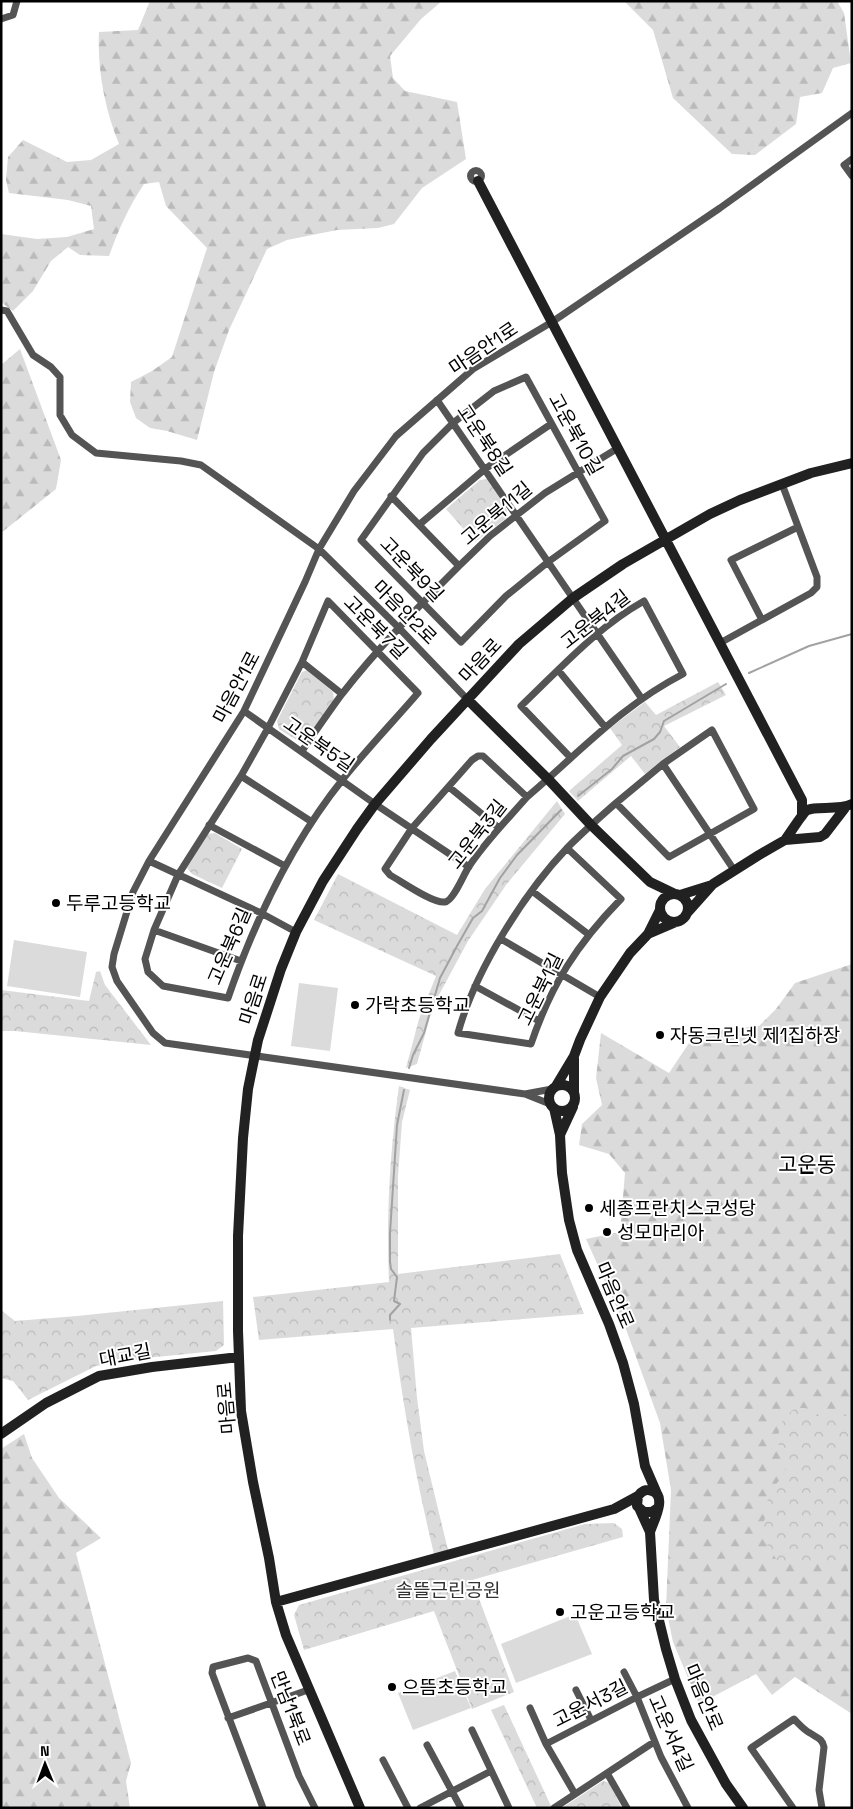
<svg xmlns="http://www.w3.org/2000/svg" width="853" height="1809" font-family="'Space Grotesk','Noto Sans KR',sans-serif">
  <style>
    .green { fill: #dbdbdb }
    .forest { fill: url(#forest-firs) }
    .park { fill: url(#park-crowns) }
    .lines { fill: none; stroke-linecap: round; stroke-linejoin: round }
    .stream { stroke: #a2a2a2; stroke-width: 2 }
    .street { stroke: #545454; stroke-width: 7 }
    .secondary { stroke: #212121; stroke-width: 10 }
    .poi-dot { fill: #000; stroke: #fff; stroke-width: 2 }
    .labels { text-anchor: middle; stroke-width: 4; stroke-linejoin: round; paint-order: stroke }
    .street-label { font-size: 19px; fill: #000; stroke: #fff }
    .poi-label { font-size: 19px; fill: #000; stroke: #fff; text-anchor: start }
    .park-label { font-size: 19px; fill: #323232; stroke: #fff }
    .quarter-label { font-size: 21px; fill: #000; stroke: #fff }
  </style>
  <defs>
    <pattern id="forest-firs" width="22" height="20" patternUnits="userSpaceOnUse" patternTransform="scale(1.25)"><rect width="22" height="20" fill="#dbdbdb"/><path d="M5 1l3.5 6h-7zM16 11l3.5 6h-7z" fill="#bababa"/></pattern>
    <pattern id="park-crowns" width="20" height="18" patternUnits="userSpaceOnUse" patternTransform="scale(1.25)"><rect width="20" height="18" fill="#dbdbdb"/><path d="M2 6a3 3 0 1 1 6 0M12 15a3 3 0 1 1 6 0" fill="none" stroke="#bababa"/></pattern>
  </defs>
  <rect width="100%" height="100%" fill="#fff"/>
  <path class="green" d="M14 940 87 952 80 997 7 986Z
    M299 983 338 988 330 1051 291 1046Z
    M575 1614 592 1654 516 1683 501 1644Z
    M455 1671 471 1708 413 1730 398 1693Z"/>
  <path class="forest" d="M150 1H442L421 19 390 56 393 78 405 91 457 102 466 159 422 188 394 224 378 228 337 230 287 240 267 249 229 330 214 372 197 440 167 431 150 428 136 418 130 402 131 382 152 371 172 357 207 248 166 206 159 182 144 184C129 206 118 231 109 256L80 255 68 247 51 261 33 291 13 311 1 302V234L37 239 67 237 94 229 91 206 68 200 9 193 6 180 8 157 23 140 67 162 91 160 119 144C105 110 97 69 99 32L138 30Z
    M624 1H837L844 13 851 63 833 68 822 93 800 97 796 124 755 155 732 154 673 98 653 30Z
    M20 349 61 460 56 489 1 533V365Z
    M852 964V1714L795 1677 772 1695 756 1674 699 1704 673 1642 666 1608 671 1490 660 1423 623 1321 586 1239 620 1232 625 1173 609 1154 579 1145 582 1124 602 1105 596 1078 601 1033 669 1073 697 1031 707 1032 759 1026 776 1009 795 983Z
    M24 1434 32 1458 59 1498 101 1538 76 1553 131 1763 126 1781 130 1808H1V1449Z"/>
  <path class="park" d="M488 479 506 508 508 517 475 542 446 509 480 480Z
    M307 670 333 692 334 700 307 738 298 741 279 729 277 721 302 672Z
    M718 682 726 695 664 726 680 747 645 774 631 756 578 801 569 791 622 745 610 728 645 702 656 715Z
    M557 801 565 814 506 885 468 941 433 1006 417 1064 406 1068 419 1019 436 976 314 920 338 874 457 935 485 889Z
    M215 833 242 849 222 888 192 874 187 868 208 834Z
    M100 971 105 985 151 1045 15 1031H1V990L89 1001 96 972Z
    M399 1086 410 1090 402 1122 398 1176V1274L560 1254 584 1314 411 1328 417 1398 424 1451 448 1550 434 1554C416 1480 403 1405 393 1329L259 1340 253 1297 389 1282C386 1216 390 1151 399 1086Z
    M223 1301 224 1345 216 1351 146 1358 96 1366 28 1400 13 1381 1 1378V1310L15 1321 77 1316Z
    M796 1408H806L811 1416H849V1448H852V1580L848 1579 847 1563 778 1562 757 1529 761 1527 768 1512 767 1502 771 1490 783 1476 786 1466C775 1445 774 1421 796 1408Z
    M614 1523 622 1529 623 1537 472 1580 514 1692 472 1709 434 1611 304 1650 294 1615 299 1605 585 1524Z
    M504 1705 551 1806 549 1808H537L491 1710Z
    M603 1781 609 1783 622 1808H562Z"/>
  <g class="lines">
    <path class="stream" d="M749 673 809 646 852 634
      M578 796 612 769 623 756 654 739 660 732 664 721 726 684
      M409 1068 413 1055 424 1033 440 978 457 946 473 918 482 911 500 878 517 855 561 810
      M390 1320V1315L400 1304 394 1301 397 1277 391 1269 390 1262V1233L397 1125 404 1090"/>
    <path class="street" d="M1 19 13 15 17 1
      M852 159 844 165 852 176
      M470.5 176a5.5 5.5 0 1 1 11 0a5.5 5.5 0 1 1-11 0Z
      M1 310 7 311 33 355 51 367 60 377V415L72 435 96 453 181 461 201 465 319 549 399 628 467 699
      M526 377 605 521 548 562 506 596 461 642 361 540 423 453 453 423 494 391Z
      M437 400 642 699
      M391 496 459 566 490 536 545 493 618 448
      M420 524 485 469 551 424
      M328 601 418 693C393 722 367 749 343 779 290 845 255 920 228 998L163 986 148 972 145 959 154 930 178 875 241 776 268 728 302 662Z
      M762 620 731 560 798 527
      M720 643 811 593 817 587V577L782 484
      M302 662 342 694
      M558 670 605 727
      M244 711 375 804 469 867
      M712 730 754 809 669 857 616 803 663 764Z
      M302 751C315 732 328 713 342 694 377 649 418 607 459 566
      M478 756H483L527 797C507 820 484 843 468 868 463 876 453 901 445 902 433 904 401 881 390 875L385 869 412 828 472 760Z
      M663 764 734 870
      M241 776 312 822
      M449 787 499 828
      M527 797C579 753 621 706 683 674L644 601C596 628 560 669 521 706L570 757
      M209 825 285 866
      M567 848 621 899C577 944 551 985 531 1044L458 1033C475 971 524 893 568 847 584 831 600 817 616 803
      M149 861 261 913 296 932
      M532 891 588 934
      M154 930 241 961
      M501 939 600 997
      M475 986 539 1021
      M525 1094 552 1089
      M550 1104 525 1094 165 1043 153 1033 117 981 112 967 114 954 133 892 149 861 244 711 305 582 319 549 354 491 396 436 473 369 552 322 720 208 852 113
      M624 1672 637 1697 661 1757 688 1808
      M576 1690 591 1720
      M530 1708 546 1744 575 1794
      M228 1718 308 1690
      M472 1730 509 1808
      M546 1744 637 1697 675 1679
      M427 1745 461 1808
      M383 1760 408 1808
      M607 1773 627 1808
      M263 1808 212 1673 213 1667 248 1658 256 1661 299 1776 315 1808
      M420 1808 491 1771
      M554 1808 654 1742
      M793 1808 751 1748 794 1719C799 1724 804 1730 810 1733 817 1738 822 1738 824 1747L819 1790 822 1808"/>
    <path class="secondary" d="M478 181 802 800V816
      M467 699 548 779 591 825 650 882 675 894
      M785 840C789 835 802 814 806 811 813 805 838 811 852 804
      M660 908a14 14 0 1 1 28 0a14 14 0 1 1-28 0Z
      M680 895 712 885
      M688 912 713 884 759 855 785 840 820 837 825 834 845 808
      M648 934 676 922
      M549 1098a13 13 0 1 1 26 0a13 13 0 1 1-26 0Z
      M556 1086 574 1056 580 1040 600 997 630 953 648 934 660 910
      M574 1092V1058
      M554 1108 560 1135 562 1173 569 1220 577 1250 609 1324 623 1363 634 1404 645 1466 658 1496
      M560 1135 573 1107
      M1 1434 46 1403 99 1376 152 1367 239 1357
      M640 1510 650 1532 654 1600 666 1649 675 1679 691 1720 726 1784 743 1808
      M650 1532C653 1522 668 1496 652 1491 646 1488 641 1492 638 1496L637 1506 644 1512H652L658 1508
      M276 1602 614 1509 638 1496
      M360 1808 286 1635 276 1602 269 1558 253 1482 241 1411 238 1331V1236L243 1138 248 1089 258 1040 281 969 296 932 323 881 357 829 375 804 431 739 519 644 573 598 623 564 710 514 740 500 811 473 852 463"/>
  </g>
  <g class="poi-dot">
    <circle cx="56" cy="903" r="5"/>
    <circle cx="355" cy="1005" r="5"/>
    <circle cx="660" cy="1035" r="5"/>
    <circle cx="589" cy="1208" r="5"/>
    <circle cx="607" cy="1232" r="5"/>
    <circle cx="560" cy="1612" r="5"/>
    <circle cx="392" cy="1687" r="5"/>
  </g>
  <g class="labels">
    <g class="street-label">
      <text transform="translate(483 348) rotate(-34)" y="7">마음안1로</text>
      <text transform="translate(576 434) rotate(61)" y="7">고운북10길</text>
      <text transform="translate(485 440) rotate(56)" y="7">고운북8길</text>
      <text transform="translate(496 513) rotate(-40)" y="7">고운북11길</text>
      <text transform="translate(412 569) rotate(46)" y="7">고운북9길</text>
      <text transform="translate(405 612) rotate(45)" y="7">마음안2로</text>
      <text transform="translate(595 619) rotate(-38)" y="7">고운북4길</text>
      <text transform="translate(376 627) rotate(45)" y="7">고운북7길</text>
      <text transform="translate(480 660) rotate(-47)" y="7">마음로</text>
      <text transform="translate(236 687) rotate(-62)" y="7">마음안1로</text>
      <text transform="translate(319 744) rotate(35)" y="7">고운북5길</text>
      <text transform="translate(477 834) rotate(-52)" y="7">고운북3길</text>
      <text transform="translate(229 946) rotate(-67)" y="7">고운북6길</text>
      <text transform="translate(540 989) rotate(-64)" y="7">고운북1길</text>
      <text transform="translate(253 999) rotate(-72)" y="7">마음로</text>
      <text transform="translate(615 1295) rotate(67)" y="7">마음안로</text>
      <text transform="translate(125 1355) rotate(-11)" y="7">대교길</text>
      <text transform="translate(226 1408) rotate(-95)" y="7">마음로</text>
      <text transform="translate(704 1697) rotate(67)" y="7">마음안로</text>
      <text transform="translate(590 1703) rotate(-27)" y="7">고운서3길</text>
      <text transform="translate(291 1708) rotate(69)" y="7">만남1북로</text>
      <text transform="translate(671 1733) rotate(66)" y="7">고운서4길</text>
    </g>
    <g class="poi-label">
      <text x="66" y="910">두루고등학교</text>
      <text x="365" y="1012">가락초등학교</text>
      <text x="670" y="1042">자동크린넷 제1집하장</text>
      <text x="599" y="1215">세종프란치스코성당</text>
      <text x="617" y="1239">성모마리아</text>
      <text x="570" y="1619">고운고등학교</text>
      <text x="402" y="1694">으뜸초등학교</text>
    </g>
    <g class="park-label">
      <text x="448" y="1597">솔뜰근린공원</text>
    </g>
    <g class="quarter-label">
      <text x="807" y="1172">고운동</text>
    </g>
  </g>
  <rect width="853" height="1809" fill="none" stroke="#000000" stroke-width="5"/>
  <g transform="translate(45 1764) rotate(359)" stroke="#ffffff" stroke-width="4" paint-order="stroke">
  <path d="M0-4L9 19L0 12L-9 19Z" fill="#000000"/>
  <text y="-8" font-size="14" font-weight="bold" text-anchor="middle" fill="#000000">N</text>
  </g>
</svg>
